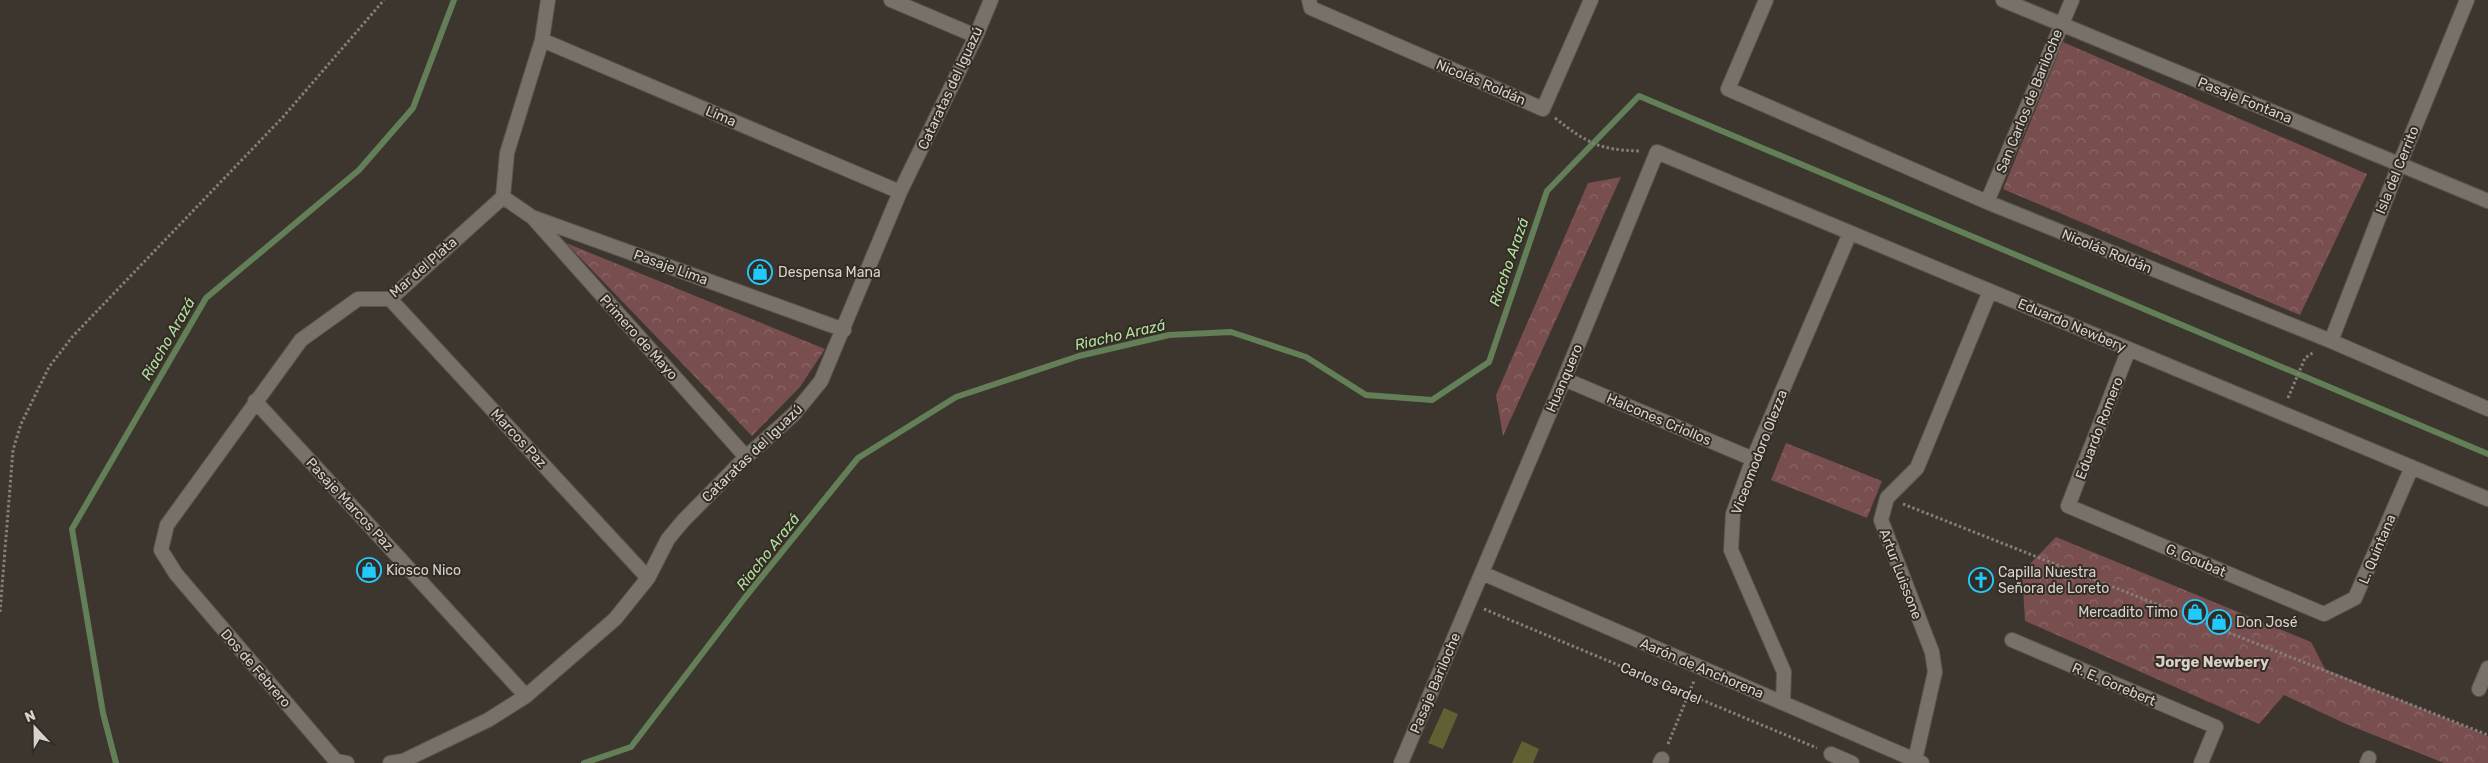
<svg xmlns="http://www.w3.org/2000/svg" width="2488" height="763" font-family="Rubik,sans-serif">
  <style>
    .park { fill: url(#park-crowns) }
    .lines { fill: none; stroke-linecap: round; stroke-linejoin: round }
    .stream { stroke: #637f58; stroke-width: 6 }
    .building { fill: #616032 }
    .minor-casing { stroke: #59544d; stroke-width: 16 }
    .path { stroke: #847f78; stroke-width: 3; stroke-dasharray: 2.5 2.5; stroke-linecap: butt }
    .minor { stroke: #787168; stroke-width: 14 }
    .labels { text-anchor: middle; stroke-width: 4; stroke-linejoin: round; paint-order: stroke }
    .street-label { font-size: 14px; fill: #d6d3cd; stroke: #322c24 }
    .poi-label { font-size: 14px; fill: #d6d3cd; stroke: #322c24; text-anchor: start }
    .water-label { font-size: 15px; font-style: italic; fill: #b2dea0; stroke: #322c24 }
    .neighbourhood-label { font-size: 15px; font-weight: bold; fill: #d8d0c5; stroke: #322c24 }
  </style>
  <defs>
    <pattern id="park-crowns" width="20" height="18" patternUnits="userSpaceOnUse" patternTransform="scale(1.25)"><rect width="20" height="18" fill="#794e4f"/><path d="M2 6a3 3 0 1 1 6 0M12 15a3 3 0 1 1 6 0" fill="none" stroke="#8b6767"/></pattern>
  </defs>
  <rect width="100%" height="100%" fill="#3c362e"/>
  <path class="park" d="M2063 42 2367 174 2300 315 2003 189Z
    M1621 177 1503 436 1496 395 1588 183Z
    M566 243 825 349 800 387 752 436Z
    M1786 443 1882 481 1867 518 1771 480Z
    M2056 537 2311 642 2325 669 2488 736V763H2444L2346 724 2284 695 2259 724 2025 621 2022 572Z"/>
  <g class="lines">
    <path class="stream" d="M116 763 103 713 72 529 206 298 359 170 413 108 454 0
      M584 763 631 747 747 595 858 458 956 397 1079 356 1169 335 1231 332 1306 357 1366 395 1432 400 1489 362 1547 191 1639 96 2488 454"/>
  </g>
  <path class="building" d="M1444 708 1458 714 1443 749 1428 743Z
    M1522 741 1539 749 1533 763H1512Z"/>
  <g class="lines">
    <defs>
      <path id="minor" d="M891 0 976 36
        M1309 0 1311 8 1543 109 1591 0
        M1766 0 1728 89 1987 202 2331 341 2488 409
        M2003 0 2488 201
        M542 40 900 192
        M503 197 532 217 844 330
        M1987 202 2072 0
        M534 219 746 457
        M390 299 648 578
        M2331 341 2400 163 2467 0
        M2129 349 2068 506 2324 614 2355 598 2412 467
        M1564 379 1753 459
        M255 401 526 696
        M1482 573 1922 763
        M2012 640 2216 727 2201 763
        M2479 689 2488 668
        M1783 702 1784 672 1731 550 1733 514 1753 459 1850 233
        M1831 754 1852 763
        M1915 760 1935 672 1932 652 1881 520 1887 498 1917 468 1990 291
        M347 763 336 761 176 574 161 550 167 525 301 340 358 299H390L503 197 507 153 542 40 548 0
        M390 763 403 761 488 720 526 696 615 619 648 578 668 539 683 521 746 457 794 414 821 381 900 192 976 36 991 0
        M1401 763 1564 379 1657 152 2488 499
        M1660 763 1662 759
        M2367 763 2369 758"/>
    </defs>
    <use href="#minor" class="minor-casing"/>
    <path class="path" d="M1555 118C1587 143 1599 150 1640 151
      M2288 398 2305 358 2314 352
      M1903 504 2488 735
      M1484 609 1817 748
      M0 612 13 450 21 424 49 367 73 336 283 117 384 0
      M1668 744 1694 681"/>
    <use href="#minor" class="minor"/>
  </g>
  <defs>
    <symbol id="shop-ring" viewBox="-11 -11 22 22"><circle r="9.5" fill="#322c24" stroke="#21c9fd" stroke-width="1.5"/><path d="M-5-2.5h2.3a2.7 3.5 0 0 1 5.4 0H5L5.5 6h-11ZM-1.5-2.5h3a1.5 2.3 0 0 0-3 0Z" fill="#21c9fd"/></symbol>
    <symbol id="church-ring" viewBox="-11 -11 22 22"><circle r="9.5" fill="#322c24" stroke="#21c9fd" stroke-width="1.5"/><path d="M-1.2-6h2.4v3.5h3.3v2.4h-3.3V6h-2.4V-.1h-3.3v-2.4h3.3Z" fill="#21c9fd"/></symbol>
  </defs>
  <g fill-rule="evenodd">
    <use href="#shop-ring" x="746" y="258" width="28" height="28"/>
    <use href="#shop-ring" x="355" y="556" width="28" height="28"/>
    <use href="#church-ring" x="1967" y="566" width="28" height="28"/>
    <use href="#shop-ring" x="2181" y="598" width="28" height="28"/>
    <use href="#shop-ring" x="2205" y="608" width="28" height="28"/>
  </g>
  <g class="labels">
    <g class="street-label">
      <text transform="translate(1481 82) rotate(23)" y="5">Nicolás Roldán</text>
      <text transform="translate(950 88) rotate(-65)" y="5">Cataratas del Iguazú</text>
      <text transform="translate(2245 100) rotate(22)" y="5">Pasaje Fontana</text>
      <text transform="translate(2029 101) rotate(-68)" y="5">San Carlos de Bariloche</text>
      <text transform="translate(721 116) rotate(23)" y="5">Lima</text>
      <text transform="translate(2397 170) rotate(-68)" y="5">Isla del Cerrito</text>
      <text transform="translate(2107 251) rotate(22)" y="5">Nicolás Roldán</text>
      <text transform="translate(423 267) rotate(-41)" y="5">Mar del Plata</text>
      <text transform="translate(671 267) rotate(20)" y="5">Pasaje Lima</text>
      <text transform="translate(2072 325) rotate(23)" y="5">Eduardo Newbery</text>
      <text transform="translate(639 337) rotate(48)" y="5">Primero de Mayo</text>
      <text transform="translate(1564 378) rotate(-67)" y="5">Huanquero</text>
      <text transform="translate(1659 419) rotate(23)" y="5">Halcones Criollos</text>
      <text transform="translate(2099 428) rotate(-69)" y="5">Eduardo Romero</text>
      <text transform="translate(519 438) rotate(47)" y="5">Marcos Paz</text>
      <text transform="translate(1759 452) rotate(-69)" y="5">Viceomodoro Olezza</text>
      <text transform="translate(752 453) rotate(-44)" y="5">Cataratas del Iguazú</text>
      <text transform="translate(350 504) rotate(47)" y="5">Pasaje Marcos Paz</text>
      <text transform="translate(2377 549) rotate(-67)" y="5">L. Quintana</text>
      <text transform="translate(2196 560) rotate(23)" y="5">G. Goubat</text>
      <text transform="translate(1901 574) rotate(69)" y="5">Artur Luissone</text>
      <text transform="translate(256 668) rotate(49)" y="5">Dos de Febrero</text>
      <text transform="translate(1702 668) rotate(23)" y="5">Aarón de Anchorena</text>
      <text transform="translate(1435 683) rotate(-67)" y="5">Pasaje Bariloche</text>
      <text transform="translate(1661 683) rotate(23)" y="5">Carlos Gardel</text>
      <text transform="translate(2114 684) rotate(23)" y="5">R. E. Gorebert</text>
    </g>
    <g class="poi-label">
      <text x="778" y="277">Despensa Mana</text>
      <text x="386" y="575">Kiosco Nico</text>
      <text x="1998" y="577">Capilla Nuestra<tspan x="1998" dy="16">Señora de Loreto</tspan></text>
      <text x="2178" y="617" text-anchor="end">Mercadito Timo</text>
      <text x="2236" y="627">Don José</text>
    </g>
    <g class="water-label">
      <text transform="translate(1509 262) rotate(-71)" y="5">Riacho Arazá</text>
      <text transform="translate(1120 335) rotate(-13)" y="5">Riacho Arazá</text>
      <text transform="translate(168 339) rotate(-60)" y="5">Riacho Arazá</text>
      <text transform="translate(768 552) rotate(-52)" y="5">Riacho Arazá</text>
    </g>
    <g class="neighbourhood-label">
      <text x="2212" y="667">Jorge Newbery</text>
    </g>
  </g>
  <g transform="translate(35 728) rotate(338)" stroke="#322c24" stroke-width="4" paint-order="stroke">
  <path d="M0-4L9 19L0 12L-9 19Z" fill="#d6d3cd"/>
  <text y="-8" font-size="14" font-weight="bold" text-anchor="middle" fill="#d6d3cd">N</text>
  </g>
</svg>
